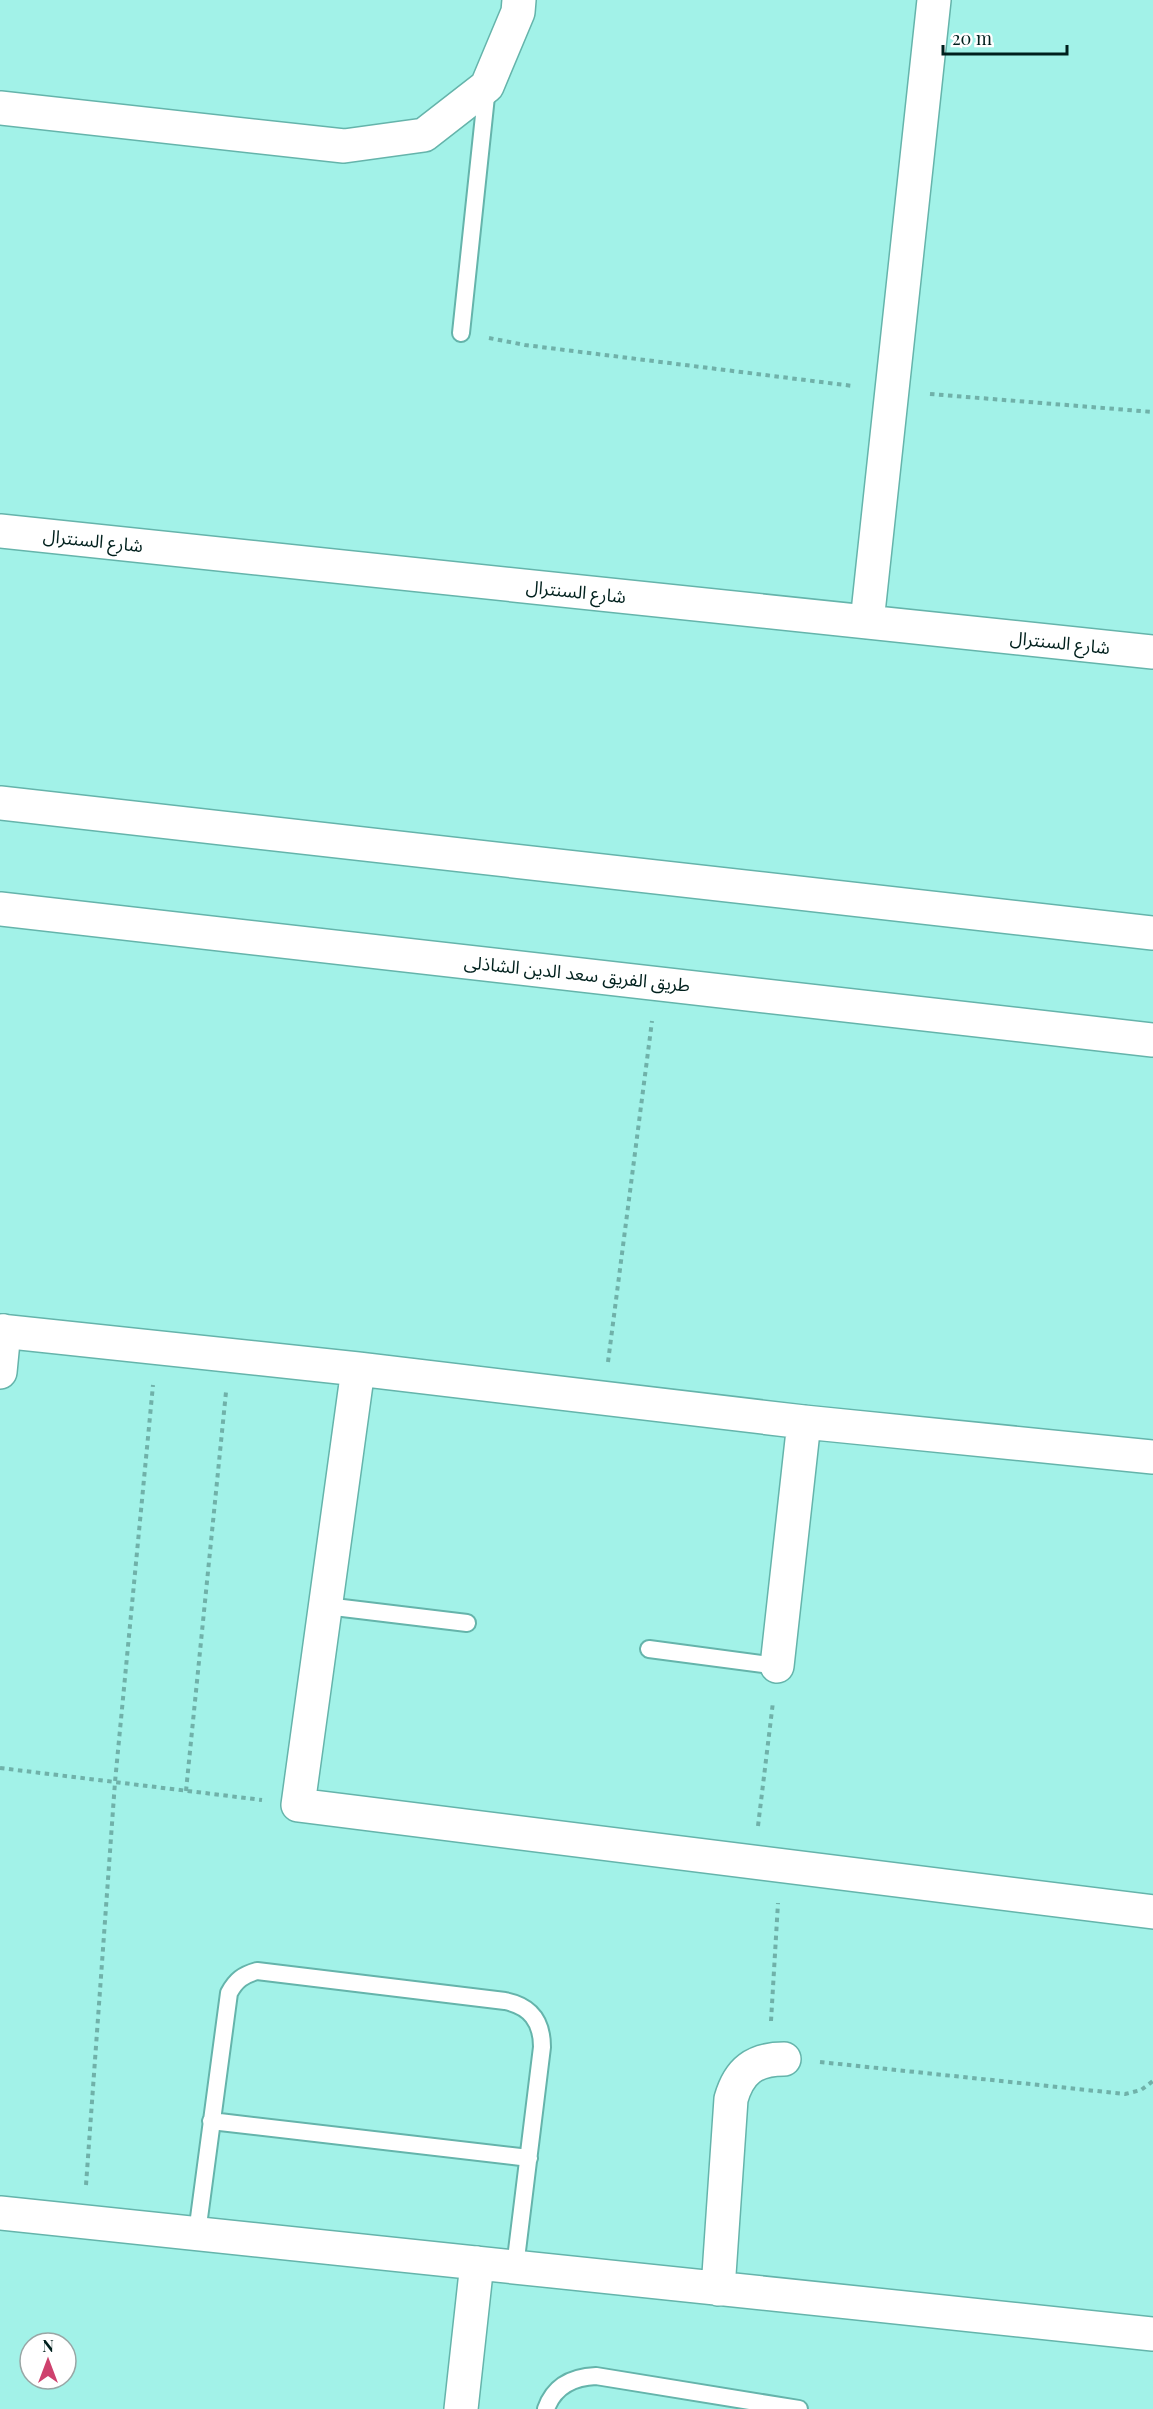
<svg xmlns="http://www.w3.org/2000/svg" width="1153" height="2409" font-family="'Playfair Display','Noto Sans Arabic',serif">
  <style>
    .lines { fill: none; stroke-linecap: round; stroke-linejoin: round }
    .lane-casing { stroke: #65b4ab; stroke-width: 20 }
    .street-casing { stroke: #65b4ab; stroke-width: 36 }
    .secondary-casing { stroke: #65b4ab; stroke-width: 36 }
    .path { stroke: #70b1a9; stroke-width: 4; stroke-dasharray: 4.5 4.5; stroke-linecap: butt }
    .lane { stroke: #fff; stroke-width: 16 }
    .street { stroke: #fff; stroke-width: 33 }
    .secondary { stroke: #fff; stroke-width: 33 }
    .labels { text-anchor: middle; stroke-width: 4.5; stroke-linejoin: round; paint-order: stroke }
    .street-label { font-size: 18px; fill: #00201d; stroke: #fff }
  </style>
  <rect width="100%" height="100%" fill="#a2f2e8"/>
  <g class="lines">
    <defs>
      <path id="lane" d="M461 333 487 87
        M326 1606 467 1623
        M649 1649 777 1666
        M211 2121 529 2158
        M197 2233 229 1993C236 1980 243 1975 257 1971L505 2001C530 2006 542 2021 542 2047L515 2267
        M546 2409C554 2386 573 2377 596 2376L799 2409"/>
      <path id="street" d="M0 108 344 146 424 135 487 86 518 12 519 0
        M0 531 1153 652
        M867 622 934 0
        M0 1331 358 1369 804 1422 1153 1457
        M358 1369 298 1805 1153 1912
        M0 1372 4 1331
        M777 1666 804 1422
        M0 2213 1153 2334
        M718 2289 731 2099C739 2071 754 2059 784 2059
        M461 2409 477 2263"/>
      <path id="secondary" d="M0 803 1153 933
        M0 909 1153 1040"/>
    </defs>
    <use href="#lane" class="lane-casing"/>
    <use href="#street" class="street-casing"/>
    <use href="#secondary" class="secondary-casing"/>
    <path class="path" d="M489 338 525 345 853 386
      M930 394 1153 412
      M608 1362 652 1021
      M0 1768 262 1800
      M186 1791 226 1392
      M758 1826 773 1702
      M771 2021 778 1903
      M820 2062 1125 2094 1141 2090 1153 2081
      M86 2185 115 1782 153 1385"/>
    <use href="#lane" class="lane"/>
    <use href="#street" class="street"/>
    <use href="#secondary" class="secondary"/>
  </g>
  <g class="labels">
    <g class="street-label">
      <text transform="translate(93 541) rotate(6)" y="6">شارع السنترال</text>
      <text transform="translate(576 592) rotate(6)" y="6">شارع السنترال</text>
      <text transform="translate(1060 643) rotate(6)" y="6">شارع السنترال</text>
      <text transform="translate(577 974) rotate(6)" y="6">طريق الفريق سعد الدين الشاذلى</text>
    </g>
  </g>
  <g transform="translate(48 2361)"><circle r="28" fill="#ffffff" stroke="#99a6a5" stroke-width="1.5"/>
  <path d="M0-4.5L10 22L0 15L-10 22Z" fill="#ce416d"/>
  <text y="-9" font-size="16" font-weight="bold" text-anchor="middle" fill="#00201d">N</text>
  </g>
  <path d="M943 45v9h124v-9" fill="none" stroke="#00201d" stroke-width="3"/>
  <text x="952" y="45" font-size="18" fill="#00201d" stroke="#ffffff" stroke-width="4.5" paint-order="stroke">20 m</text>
</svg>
